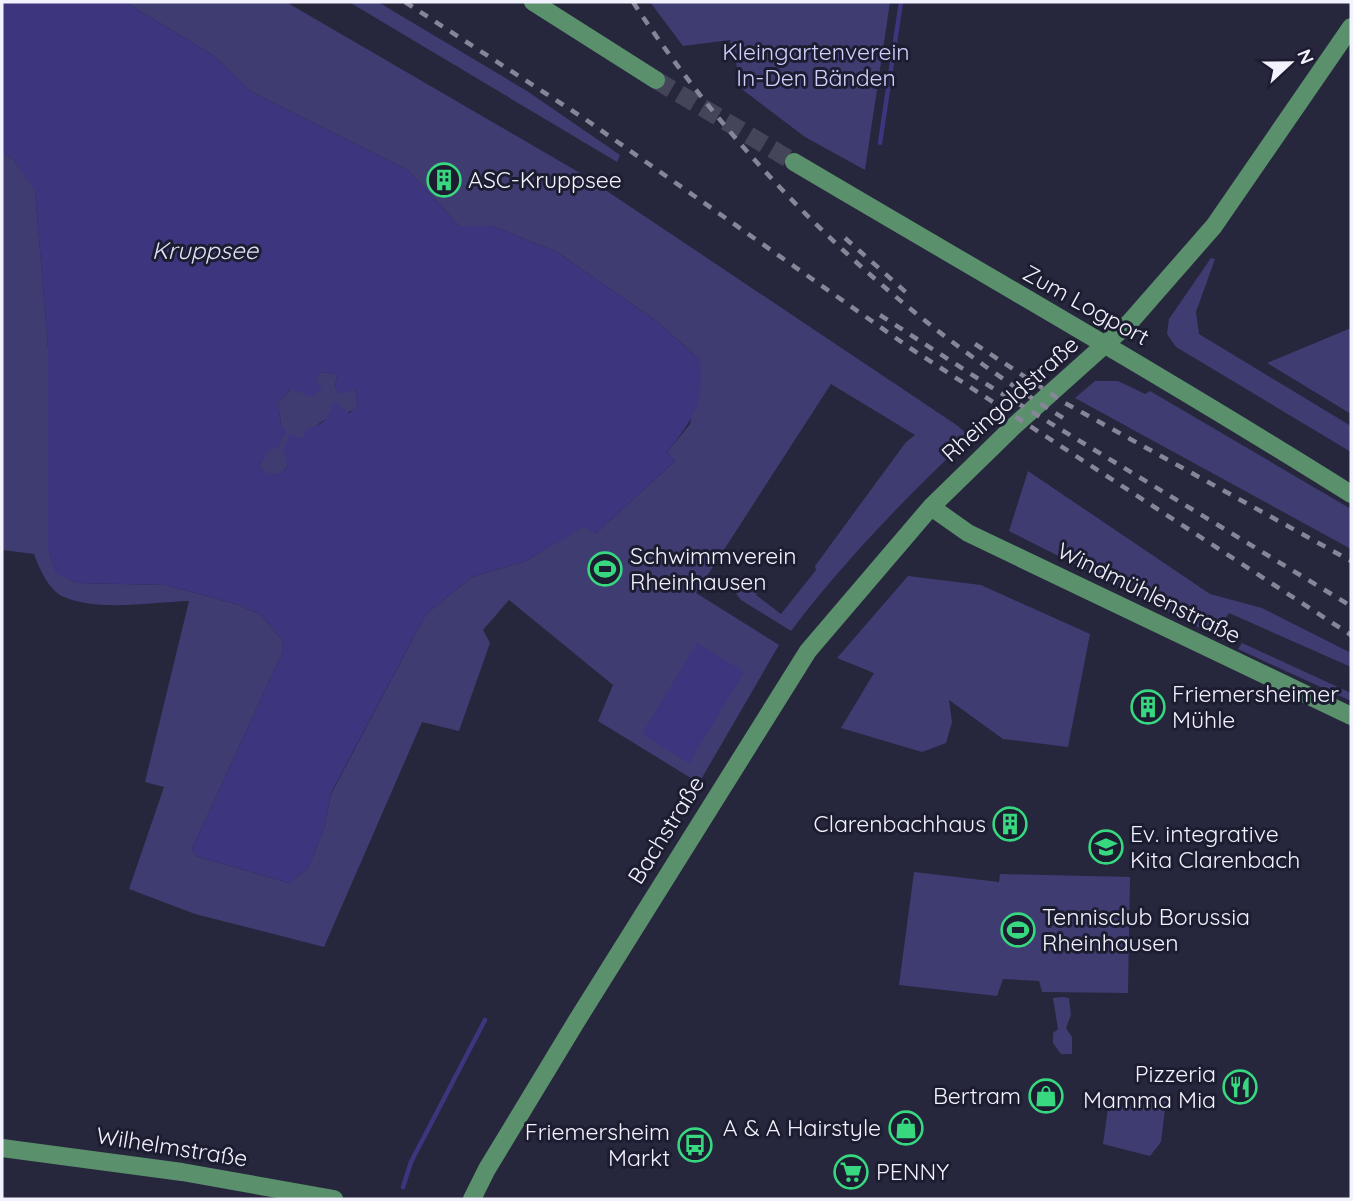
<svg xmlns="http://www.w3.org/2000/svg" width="1353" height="1201" font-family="Quicksand,sans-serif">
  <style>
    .green { fill: #3f3c72 }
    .water { fill: #3d357e; fill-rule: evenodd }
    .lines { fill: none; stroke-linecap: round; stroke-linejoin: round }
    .stream { stroke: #3d357e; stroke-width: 4.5 }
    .secondary-tunnel { stroke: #454559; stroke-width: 18; stroke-dasharray: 18 9; stroke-linecap: butt }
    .secondary { stroke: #5a906c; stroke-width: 18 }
    .rail { stroke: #868698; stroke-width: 4.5; stroke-dasharray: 9 9; stroke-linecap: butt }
    .labels { text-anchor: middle; stroke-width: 6; stroke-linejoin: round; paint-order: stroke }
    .park-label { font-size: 23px; fill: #cfd0fc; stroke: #1d1d31 }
    .poi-label { font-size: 23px; fill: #f2f2fe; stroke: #1d1d31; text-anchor: start }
    .street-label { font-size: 23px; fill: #f2f2fe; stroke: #1d1d31 }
    .water-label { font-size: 24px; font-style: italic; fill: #e0e1f7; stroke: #1d1d31 }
  </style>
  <rect width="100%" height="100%" fill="#26263c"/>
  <path class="green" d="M125 2H286L580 173 958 426 970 437C905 498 845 560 791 631L741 600 735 592 740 576 758 591 756 595 781 614 816 570 815 566 906 442 915 435 831 384 696 593 779 645 699 783 598 721 613 685 509 600 483 630 490 643 459 731 422 722 324 947 195 914 129 889 164 787 145 782 189 601C151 602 100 612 64 597 49 591 39 568 34 554L2 550V153L14 160 35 190 48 348V549L56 572 77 583 166 585 239 605 261 615 282 640 283 651 192 849 196 856 289 883 308 868 324 828 331 794 426 614 472 577 526 561 585 525 595 534 675 461 667 452 690 424 700 360 659 323 557 252 492 226H459L408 170 250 91 213 55Z
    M349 2H378L527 91 620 155 617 162Z
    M650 2H890L865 170 805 137 743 90 730 40 683 46Z
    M1211 258 1215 259 1196 312 1199 334 1351 426V452L1176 347 1167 334 1169 319Z
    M1351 328V414L1267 363Z
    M320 372 337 374 335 388 355 389 358 406C348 415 338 413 328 418 306 429 295 454 283 473L269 475 259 467 281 424 278 403 291 389 316 381Z
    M1095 381H1118L1145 394 1150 391 1351 509V549L1075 398Z
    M1028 471 1210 594 1262 608 1351 653V667L1229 613 1218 629 1225 641 1009 531Z
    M908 576 981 585 1090 634 1068 747 1003 739 949 700 952 722 946 743 922 752 841 728 874 673 837 658Z
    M1242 643 1351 693V701L1238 649Z
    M914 872 999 882 1000 874 1130 877 1128 993 1042 992 1039 981 1003 979 997 996 899 985Z
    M1062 997 1069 998 1071 1015 1066 1028 1072 1037V1054H1061L1053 1043V1033L1058 1029 1053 998Z
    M1166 1101 1161 1142 1150 1156 1103 1144 1108 1108Z"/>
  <path class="water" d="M2 2H125L213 55 250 91 408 170 459 226H492L557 252 659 323 700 360C704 404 694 418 667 452L675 461 595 534 585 526 526 561 472 577 426 614 331 793 324 828 308 868 289 883 196 856 192 849 283 651 282 640 261 615 239 605 166 585 77 583 56 573 48 549V348L35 191 14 160 2 153ZM320 372 337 374 335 388 339 394 355 389 358 406 349 413 334 401C329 416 325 426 307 428L303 439 290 434 283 451 288 465 283 473 269 474 259 467 269 449H277L286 432 281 424 278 403 291 389 312 397 322 389 316 381Z
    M697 643 744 672 689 763 642 734Z"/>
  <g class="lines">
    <path class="stream" d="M880 143 901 2
      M403 1187 411 1162 485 1020"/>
    <path class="secondary-tunnel" d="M656 80 794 162"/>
    <path class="secondary" d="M533 2 656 80
      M794 162C980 272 1168 379 1351 494
      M931 507 968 533 1351 716
      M2 1148 182 1172 334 1199
      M472 1199 487 1169 576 1022 808 651 931 507 1014 426 1130 322 1214 226 1351 27"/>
    <path class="rail" d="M405 2 585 119 910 348 1351 635
      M633 2C744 171 895 315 1068 421
      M845 238 908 294
      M880 315 991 387 1351 606
      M975 344 1065 403 1351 561"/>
  </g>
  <defs>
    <symbol id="building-ring" viewBox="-11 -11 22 22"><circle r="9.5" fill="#1d1d31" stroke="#37d880" stroke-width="1.5"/><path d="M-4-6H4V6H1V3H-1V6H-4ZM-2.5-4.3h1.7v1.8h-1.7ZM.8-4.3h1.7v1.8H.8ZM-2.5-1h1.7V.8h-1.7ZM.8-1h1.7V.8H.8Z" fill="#37d880"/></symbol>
    <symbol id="stadium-ring" viewBox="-11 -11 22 22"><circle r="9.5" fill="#1d1d31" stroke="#37d880" stroke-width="1.5"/><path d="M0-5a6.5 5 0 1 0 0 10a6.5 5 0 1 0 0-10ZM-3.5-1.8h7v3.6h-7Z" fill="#37d880"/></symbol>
    <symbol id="school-ring" viewBox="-11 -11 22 22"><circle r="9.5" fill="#1d1d31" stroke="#37d880" stroke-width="1.5"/><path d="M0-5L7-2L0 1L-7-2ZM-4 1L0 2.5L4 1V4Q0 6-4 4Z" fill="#37d880"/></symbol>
    <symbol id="restaurant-ring" viewBox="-11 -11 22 22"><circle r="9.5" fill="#1d1d31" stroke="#37d880" stroke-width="1.5"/><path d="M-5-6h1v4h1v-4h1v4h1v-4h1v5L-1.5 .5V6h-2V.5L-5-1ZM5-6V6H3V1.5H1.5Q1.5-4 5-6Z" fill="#37d880"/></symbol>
    <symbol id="shop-ring" viewBox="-11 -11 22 22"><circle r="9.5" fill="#1d1d31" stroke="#37d880" stroke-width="1.5"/><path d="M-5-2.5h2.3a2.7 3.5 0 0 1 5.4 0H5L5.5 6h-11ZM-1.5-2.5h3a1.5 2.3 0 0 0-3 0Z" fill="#37d880"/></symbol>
    <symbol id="bus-ring" viewBox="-11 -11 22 22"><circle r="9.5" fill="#1d1d31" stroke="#37d880" stroke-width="1.5"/><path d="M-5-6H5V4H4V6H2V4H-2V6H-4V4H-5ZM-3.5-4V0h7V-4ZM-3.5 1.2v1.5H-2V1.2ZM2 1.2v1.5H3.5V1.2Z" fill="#37d880"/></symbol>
    <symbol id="supermarket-ring" viewBox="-11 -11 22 22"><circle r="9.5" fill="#1d1d31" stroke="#37d880" stroke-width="1.5"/><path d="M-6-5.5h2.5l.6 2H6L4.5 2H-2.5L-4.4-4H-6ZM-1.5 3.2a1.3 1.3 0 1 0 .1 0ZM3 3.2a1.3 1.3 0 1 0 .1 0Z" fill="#37d880"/></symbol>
  </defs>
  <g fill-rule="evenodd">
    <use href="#building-ring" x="425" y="161" width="38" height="38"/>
    <use href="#stadium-ring" x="586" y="550" width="38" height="38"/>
    <use href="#building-ring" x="1129" y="688" width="38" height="38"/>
    <use href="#building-ring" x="991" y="805" width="38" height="38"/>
    <use href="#school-ring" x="1087" y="828" width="38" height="38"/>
    <use href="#stadium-ring" x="999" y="911" width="38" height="38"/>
    <use href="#restaurant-ring" x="1221" y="1068" width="38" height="38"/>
    <use href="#shop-ring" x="1027" y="1077" width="38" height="38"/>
    <use href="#shop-ring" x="887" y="1109" width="38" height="38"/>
    <use href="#bus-ring" x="676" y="1126" width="38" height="38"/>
    <use href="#supermarket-ring" x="832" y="1153" width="38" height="38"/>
  </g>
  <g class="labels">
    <g class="park-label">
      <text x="816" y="60">Kleingartenverein<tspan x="816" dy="26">In-Den Bänden</tspan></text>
    </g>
    <g class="poi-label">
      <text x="468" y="188">ASC-Kruppsee</text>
      <text x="630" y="564">Schwimmverein<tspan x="630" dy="26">Rheinhausen</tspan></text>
      <text x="1172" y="702">Friemersheimer<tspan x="1172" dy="26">Mühle</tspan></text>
      <text x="986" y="832" text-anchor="end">Clarenbachhaus</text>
      <text x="1130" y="842">Ev. integrative<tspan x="1130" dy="26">Kita Clarenbach</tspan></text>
      <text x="1042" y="925">Tennisclub Borussia<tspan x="1042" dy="26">Rheinhausen</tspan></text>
      <text x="1216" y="1082" text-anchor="end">Pizzeria<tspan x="1216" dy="26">Mamma Mia</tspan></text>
      <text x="1021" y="1104" text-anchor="end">Bertram</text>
      <text x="881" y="1136" text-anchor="end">A &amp; A Hairstyle</text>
      <text x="670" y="1140" text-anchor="end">Friemersheim<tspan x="670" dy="26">Markt</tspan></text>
      <text x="876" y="1180">PENNY</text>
    </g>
    <g class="street-label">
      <text transform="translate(1086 305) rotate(29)" y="8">Zum Logport</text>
      <text transform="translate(1010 399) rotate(-42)" y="8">Rheingoldstraße</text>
      <text transform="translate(1149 593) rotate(26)" y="8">Windmühlenstraße</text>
      <text transform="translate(666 830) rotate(-58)" y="8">Bachstraße</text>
      <text transform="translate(172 1147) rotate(9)" y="8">Wilhelmstraße</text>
    </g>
    <g class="water-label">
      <text x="205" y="259">Kruppsee</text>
    </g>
  </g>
  <rect width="1353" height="1201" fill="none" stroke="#f2f2fe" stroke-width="7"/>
  <g transform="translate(1290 63) rotate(68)" stroke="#1d1d31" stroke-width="5" paint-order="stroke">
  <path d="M0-5L12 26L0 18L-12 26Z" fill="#f2f2fe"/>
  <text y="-10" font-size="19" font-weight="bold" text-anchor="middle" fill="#f2f2fe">N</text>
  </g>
</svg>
